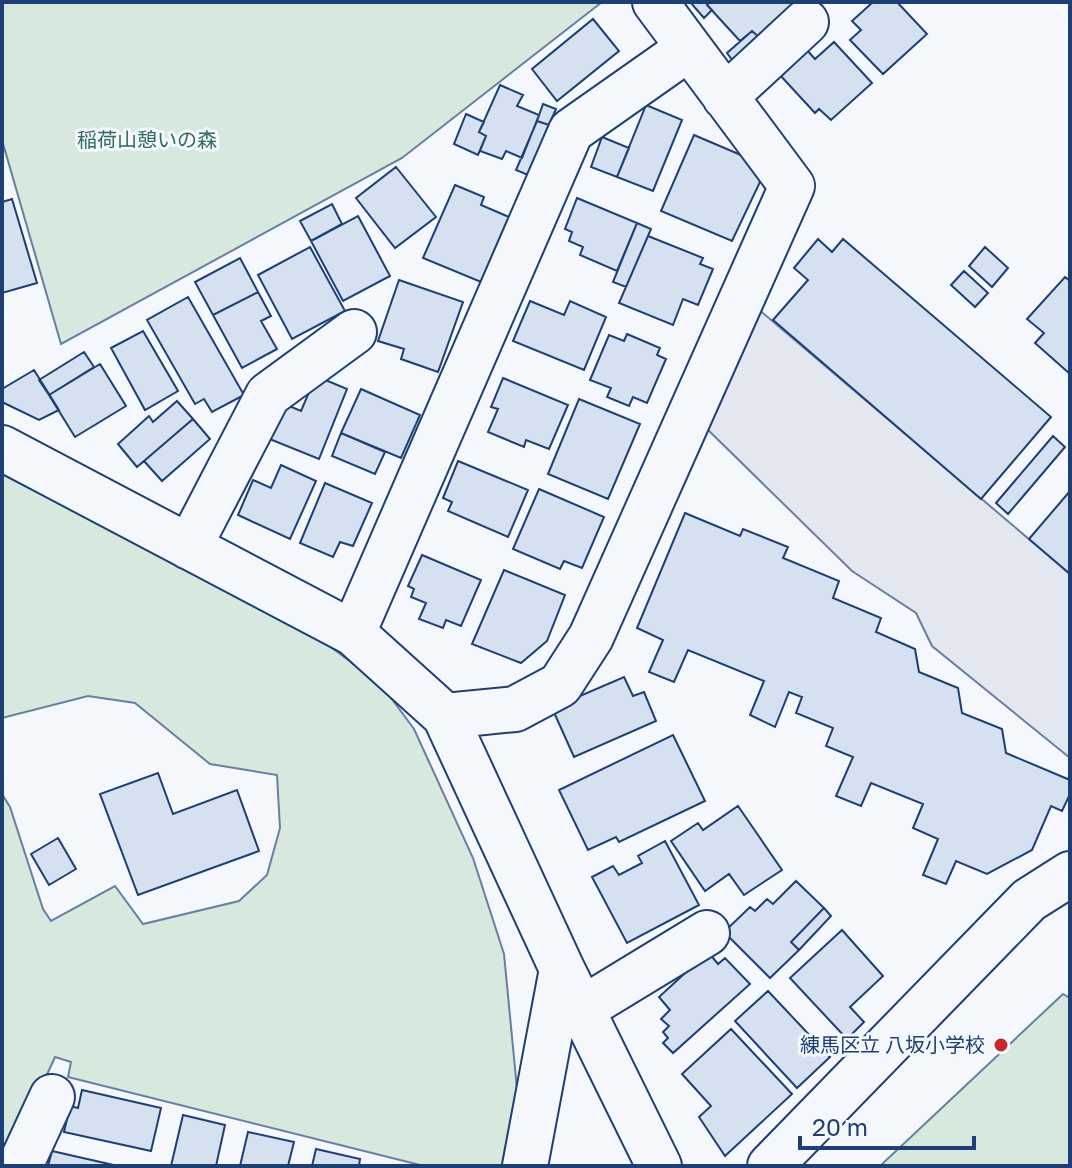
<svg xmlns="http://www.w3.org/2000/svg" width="1072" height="1168" font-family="'Golos Text','Noto Sans JP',sans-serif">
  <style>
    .green { fill: #d7e8df; stroke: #687fa3; stroke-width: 2 }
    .parking { fill: #e3e8f0; stroke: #687fa3; stroke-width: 2 }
    .building { fill: #d5e0f0; stroke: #1d3f73; stroke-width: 2 }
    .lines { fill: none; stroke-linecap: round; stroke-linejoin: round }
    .minor-casing { stroke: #1d3f73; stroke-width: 48 }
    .minor { stroke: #f4f7fb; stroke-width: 44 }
    .poi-dot { fill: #c62828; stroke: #f4f7fb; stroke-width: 3 }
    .labels { text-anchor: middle; stroke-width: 6; stroke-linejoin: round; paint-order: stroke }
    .park-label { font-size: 20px; fill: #2c6c60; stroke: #f4f7fb }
    .poi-label { font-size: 20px; fill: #1d3f73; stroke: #f4f7fb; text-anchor: end }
  </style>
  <rect width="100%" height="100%" fill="#f4f7fb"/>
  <path class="green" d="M2 2H602L402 158 61 344 2 140Z
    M2 474 303 627 380 683 414 729 473 858 504 954 517 1089 503 1166H424L68 1077 71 1062 55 1057 5 1166H2V794L10 807 43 909 51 921 115 886 143 924 239 901 267 875 280 828 277 775 210 764 135 703 88 696 2 718Z
    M1063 994 1070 998V1166H880Z"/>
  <path class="parking" d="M757 308 1070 574V758L932 646 916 613 852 571 703 425Z"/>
  <path class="building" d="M690 2H710L707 5 712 10 704 18Z
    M710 2H792L795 5 759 37 752 31 740 41 707 5Z
    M873 2H897L927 34 883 74 850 40 861 30 852 21Z
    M593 19 619 51 557 101 532 69Z
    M752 31 759 37 733 61 727 53Z
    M834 42 872 83 831 120 819 109 815 113 779 74 806 49 815 59Z
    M500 85 523 95 517 106 539 115 522 158 506 151 502 159 480 151 486 136 479 132Z
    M543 104 556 109 549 125 537 121Z
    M646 105 682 120 653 191 617 177Z
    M466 114 484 122 479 132 486 136 478 155 454 144Z
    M537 121 549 125 528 175 516 170Z
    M694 135 755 161 760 182 732 241 661 211Z
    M602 137 629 148 617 177 591 167Z
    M396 167 436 217 395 248 356 198Z
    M455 185 484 197 481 205 509 217 481 282 423 258Z
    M577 198 637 223 617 271 580 255 583 247 569 241 572 232 565 229Z
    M12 199 37 283 2 293V202Z
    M332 204 342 224 311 241 300 221Z
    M358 216 390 276 343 301 311 241Z
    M637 223 651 229 626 287 613 282Z
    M648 236 703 258 700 264 713 269 698 305 683 299 673 325 619 303Z
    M818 239 832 252 843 239 1051 417 981 499 773 320 808 280 794 268Z
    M310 247 345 311 292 339 258 275Z
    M985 247 1008 268 992 287 969 266Z
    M240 258 258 292 213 315 195 282Z
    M964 271 988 293 975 307 951 285Z
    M1065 277 1070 281V374L1035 343 1044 333 1027 319Z
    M399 280 463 302 438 372 401 359 404 349 378 341Z
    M258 292 271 316 261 321 277 349 242 368 213 315Z
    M188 297 244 395 212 412 204 399 195 404 147 320Z
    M530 301 564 315 570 301 606 317 584 370 513 341Z
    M143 331 178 391 145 410 111 348Z
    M627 334 660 348 657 355 666 359 647 403 633 397 629 406 607 397 611 388 590 380 609 335 624 341Z
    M84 352 94 367 49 395 39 380Z
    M100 364 126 406 75 437 49 395Z
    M34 370 59 410 39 420 2 402V389Z
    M316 376 347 389 319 459 267 438 282 403 301 411Z
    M503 378 568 405 549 449 526 440 524 447 488 432 498 409 491 407Z
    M361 389 420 415 401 458 341 433Z
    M579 399 640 424 608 499 548 474Z
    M177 401 193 419 137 467 118 444 149 416 153 422Z
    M193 419 210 439 162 481 144 461Z
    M341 433 385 452 375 474 332 456Z
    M1053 436 1065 447 1008 514 996 503Z
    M458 461 528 490 508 537 448 511 452 502 443 498Z
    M281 465 316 481 290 539 238 515 253 480 271 488Z
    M325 483 372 503 353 546 340 542 333 557 300 543Z
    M539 489 604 517 582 568 564 561 560 569 513 549Z
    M1070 491V574L1029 539Z
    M685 513 740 536 743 529 788 547 783 558 839 581 833 598 881 618 876 632 915 649 919 672 958 688 962 713 1002 729 1006 753 1070 780V794L1062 811 1051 806 1032 850 987 874 956 861 946 884 923 875 938 839 913 828 923 804 871 783 861 806 836 796 853 757 826 746 833 728 796 713 802 697 789 692 775 727 750 715 764 681 688 650 674 682 649 672 663 640 637 628Z
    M422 555 481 580 461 626 446 620 443 628 419 619 426 603 411 597 414 589 408 586Z
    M504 570 565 595 547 641 521 663 472 644Z
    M624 677 633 696 644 692 656 721 574 757 552 708Z
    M673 735 705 801 619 842 616 837 588 850 559 790Z
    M158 773 173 814 237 790 259 851 138 895 100 794Z
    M738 806 782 870 744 895 729 874 705 891 671 841 698 823 703 830Z
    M58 838 76 869 49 885 31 854Z
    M665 841 699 905 627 943 592 877 613 866 619 875 642 863 638 856Z
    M796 881 824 908 791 942 799 950 770 978 724 932 750 907 755 911 767 899 773 904Z
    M824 908 831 916 799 950 791 942Z
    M842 930 883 976 850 1007 864 1022 847 1039 790 978Z
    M708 952 718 964 725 958 750 984 673 1053 663 1043 668 1038 663 1032 669 1026 661 1019 670 1010 659 997Z
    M768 991 830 1057 797 1088 735 1021Z
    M731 1029 792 1094 725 1156 699 1117 711 1106 682 1074Z
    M82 1090 161 1108 151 1151 64 1132 70 1106 78 1108Z
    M183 1115 225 1125 216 1166H171Z
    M248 1132 294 1142 288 1166H240Z
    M316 1149 360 1159 359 1166H312Z
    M52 1151 118 1166H48Z"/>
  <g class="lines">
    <defs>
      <path id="minor" d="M725 97 806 22
        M2 448 353 633 445 716 562 969 659 1166
        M189 547 268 395 354 332
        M353 633 571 131 689 48
        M445 716 515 709 560 685 591 637 792 186 655 2
        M582 1009 707 933
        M20 1166 52 1097
        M525 1166 562 969
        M770 1166 1029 900 1070 874"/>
    </defs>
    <use href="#minor" class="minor-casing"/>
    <use href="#minor" class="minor"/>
  </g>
  <circle class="poi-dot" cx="1001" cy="1045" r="8"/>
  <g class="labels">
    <g class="park-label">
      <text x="147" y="147">稲荷山憩いの森</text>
    </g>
    <g class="poi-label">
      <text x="985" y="1052">練馬区立 八坂小学校</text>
    </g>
  </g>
  <rect width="1072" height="1168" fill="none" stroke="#1d3f73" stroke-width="8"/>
  <path d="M800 1136v12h174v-12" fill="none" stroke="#1d3f73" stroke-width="4"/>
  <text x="812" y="1136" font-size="24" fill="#1d3f73" stroke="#f4f7fb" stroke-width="6" paint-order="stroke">20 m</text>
</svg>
